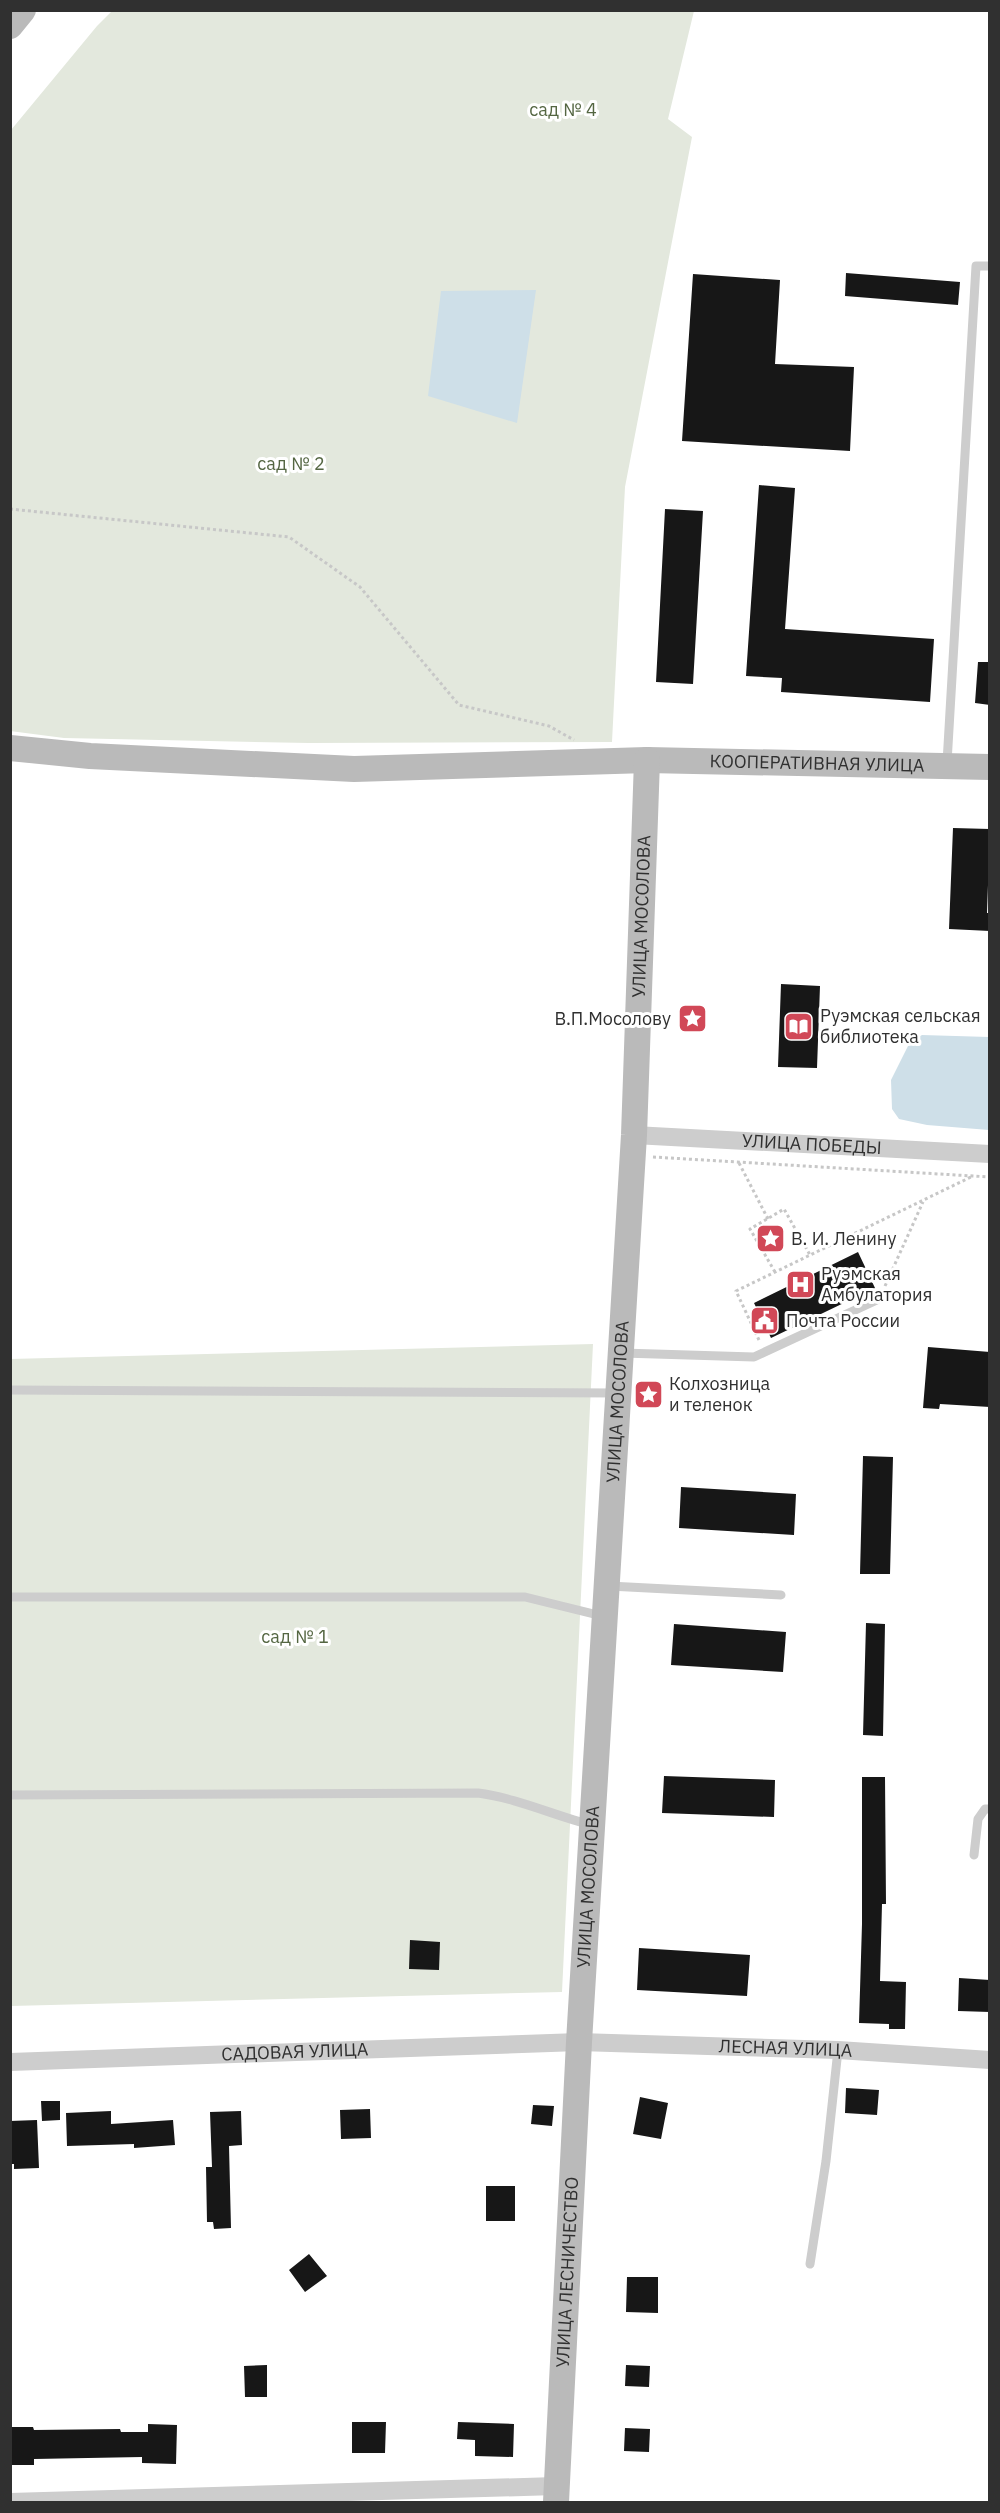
<svg xmlns="http://www.w3.org/2000/svg" width="1000" height="2513" font-family="'IBM Plex Sans',sans-serif">
  <style>
    .green { fill: #e3e8dd }
    .water { fill: #cedfe8 }
    .building { fill: #171717 }
    .lines { fill: none; stroke-linecap: round; stroke-linejoin: round }
    .path { stroke: #c7c7c7; stroke-width: 3; stroke-dasharray: 3 3; stroke-linecap: butt }
    .lane { stroke: #cdcdcd; stroke-width: 9 }
    .street { stroke: #cdcdcd; stroke-width: 18 }
    .secondary { stroke: #bababa; stroke-width: 26 }
    .labels { text-anchor: middle; stroke-width: 6; stroke-linejoin: round; paint-order: stroke }
    .park-label { font-size: 18px; fill: #546642; stroke: #fff }
    .street-label { font-size: 18px; fill: #303030; stroke: #fff }
    .poi-label { font-size: 18px; fill: #303030; stroke: #fff; text-anchor: start }
  </style>
  <rect width="100%" height="100%" fill="#fff"/>
  <path class="green" d="M113 10 694 11 668 119 692 137 625 487 612 742 309 743 64 738 10 731 11 130 97 26Z
    M593 1344 562 1992 11 2006 10 1359Z"/>
  <path class="water" d="M536 290 517 423 428 396 441 291Z
    M922 1035 989 1037V1130L927 1125 899 1119 892 1109 891 1080 910 1042Z"/>
  <path class="building" d="M846 273 960 282 958 305 845 296Z
    M693 274 780 280 775 364 854 367 850 451 682 441Z
    M759 485 795 488 785 629 934 639 930 702 781 692 782 678 746 676Z
    M665 509 703 511 693 684 656 682Z
    M978 662H990V705L975 703Z
    M953 828 990 829 987 913H990V931L949 929Z
    M781 984 820 986 817 1068 778 1067Z
    M858 1252 875 1288 771 1338 754 1303Z
    M928 1347 990 1352V1407L940 1404 939 1409 923 1408Z
    M863 1456 893 1457 890 1574H860Z
    M681 1487 796 1494 794 1535 679 1528Z
    M866 1623 885 1624 883 1736 863 1735Z
    M674 1624 786 1632 783 1672 671 1665Z
    M664 1776 775 1780 774 1817 662 1813Z
    M862 1777H885L886 1904H882L880 1981 906 1982 905 2029H889V2024L859 2023 862 1924Z
    M410 1940 440 1942 439 1970 409 1969Z
    M639 1948 750 1955 747 1996 637 1990Z
    M959 1978 990 1980V2012L958 2011Z
    M846 2088 879 2090 877 2115 845 2113Z
    M640 2097 668 2103 661 2139 633 2134Z
    M41 2101H60V2120L42 2121Z
    M533 2105 554 2106 552 2126 531 2124Z
    M370 2109 371 2138 341 2139 340 2110Z
    M111 2111V2124L173 2120 175 2145 134 2148V2144L67 2146 66 2113Z
    M241 2111 242 2145 229 2146 231 2228 214 2229 213 2222H207L206 2167H212L210 2112Z
    M37 2120 39 2168 14 2169V2164H10V2121Z
    M486 2186H515V2221H486Z
    M309 2254 327 2276 305 2292 289 2270Z
    M627 2277H658V2313L626 2312Z
    M267 2365V2397H245L244 2366Z
    M626 2365 650 2366 649 2387 625 2386Z
    M352 2422H386L385 2453H352Z
    M458 2422 514 2424 513 2457 475 2456V2440L457 2439Z
    M148 2424 177 2425 176 2464 142 2463V2457L34 2459V2465H10V2427H33L34 2430 120 2429 121 2432H148Z
    M625 2428 650 2429 649 2452 624 2451Z"/>
  <g class="lines">
    <path class="path" d="M10 509 289 537 360 587 459 705 549 726 574 740
      M653 1157 990 1177
      M739 1163 768 1219
      M775 1272 750 1229 784 1209 810 1255
      M885 1286 923 1202
      M759 1340 736 1291 973 1176"/>
    <path class="lane" d="M947 763 976 266H990
      M622 1353 754 1357 879 1299
      M10 1390 617 1393
      M609 1586 781 1595
      M10 1597H525L602 1616
      M10 1795 478 1793C516 1798 553 1815 591 1825
      M974 1855 978 1819 985 1809H990
      M810 2264 826 2161 838 2050"/>
    <g class="street">
      <path id="s1" d="M634 1135 990 1154"/>
      <path id="s2" d="M10 2062 579 2042 838 2050 990 2060"/>
      <path d="M10 2502 556 2486"/>
    </g>
    <g class="secondary">
      <path d="M10 26 23 10"/>
      <path id="s3" d="M10 748 90 756 354 769 647 760 990 767"/>
      <path id="s4" d="M556 2502 579 2042 634 1135 647 760"/>
    </g>
  </g>
  <defs>
    <symbol id="sight-square" viewBox="-11 -11 22 22"><rect x="-9" y="-9" width="18" height="18" rx="4" fill="#d14857" stroke="#fff"/><path d="M0-6L1.8-2.2L6-1.7L2.9 1.2L3.7 5.4L0 3.3L-3.7 5.4L-2.9 1.2L-6-1.7L-1.8-2.2Z" fill="#fff"/></symbol>
    <symbol id="library-square" viewBox="-11 -11 22 22"><rect x="-9" y="-9" width="18" height="18" rx="4" fill="#d14857" stroke="#fff"/><path d="M-6-4Q-3-5.5-.7-3.5V5Q-3 3-6 4ZM6-4Q3-5.5 .7-3.5V5Q3 3 6 4Z" fill="#fff"/></symbol>
    <symbol id="hospital-square" viewBox="-11 -11 22 22"><rect x="-9" y="-9" width="18" height="18" rx="4" fill="#d14857" stroke="#fff"/><path d="M-5-5h3v3.5h4V-5h3V5h-3V1.5h-4V5h-3Z" fill="#fff"/></symbol>
    <symbol id="civic-square" viewBox="-11 -11 22 22"><rect x="-9" y="-9" width="18" height="18" rx="4" fill="#d14857" stroke="#fff"/><path d="M-.6-6.5H3V-4.5H.6V-3L4-1V1h2V6H-6V1h2V-1L-.6-3ZM-1.2 2.5V6h2.4V2.5Z" fill="#fff"/></symbol>
  </defs>
  <g fill-rule="evenodd">
    <use href="#sight-square" x="676" y="1002" width="33" height="33"/>
    <use href="#library-square" x="782" y="1010" width="33" height="33"/>
    <use href="#sight-square" x="754" y="1222" width="33" height="33"/>
    <use href="#hospital-square" x="784" y="1268" width="33" height="33"/>
    <use href="#civic-square" x="748" y="1304" width="33" height="33"/>
    <use href="#sight-square" x="632" y="1378" width="33" height="33"/>
  </g>
  <g class="labels">
    <g class="park-label">
      <text x="563" y="116">сад № 4</text>
      <text x="291" y="470">сад № 2</text>
      <text x="295" y="1643">сад № 1</text>
    </g>
    <g class="street-label">
      <text dy="6" stroke="none"><textPath href="#s3" startOffset="808">КООПЕРАТИВНАЯ УЛИЦА</textPath></text>
      <text dy="6" stroke="none"><textPath href="#s4" startOffset="1588">УЛИЦА МОСОЛОВА</textPath></text>
      <text dy="6" stroke="none"><textPath href="#s1" startOffset="178">УЛИЦА ПОБЕДЫ</textPath></text>
      <text dy="6" stroke="none"><textPath href="#s4" startOffset="1102">УЛИЦА МОСОЛОВА</textPath></text>
      <text dy="6" stroke="none"><textPath href="#s4" startOffset="616">УЛИЦА МОСОЛОВА</textPath></text>
      <text dy="6" stroke="none"><textPath href="#s2" startOffset="776">ЛЕСНАЯ УЛИЦА</textPath></text>
      <text dy="6" stroke="none"><textPath href="#s2" startOffset="285">САДОВАЯ УЛИЦА</textPath></text>
      <text dy="6" stroke="none"><textPath href="#s4" startOffset="230">УЛИЦА ЛЕСНИЧЕСТВО</textPath></text>
    </g>
    <g class="poi-label">
      <text x="820" y="1022">Руэмская сельская<tspan x="820" dy="21">библиотека</tspan></text>
      <text x="671" y="1025" text-anchor="end">В.П.Мосолову</text>
      <text x="791" y="1245">В. И. Ленину</text>
      <text x="821" y="1280">Руэмская<tspan x="821" dy="21">Амбулатория</tspan></text>
      <text x="786" y="1327">Почта России</text>
      <text x="669" y="1390">Колхозница<tspan x="669" dy="21">и теленок</tspan></text>
    </g>
  </g>
  <rect width="1000" height="2513" fill="none" stroke="#303030" stroke-width="24"/>
</svg>
